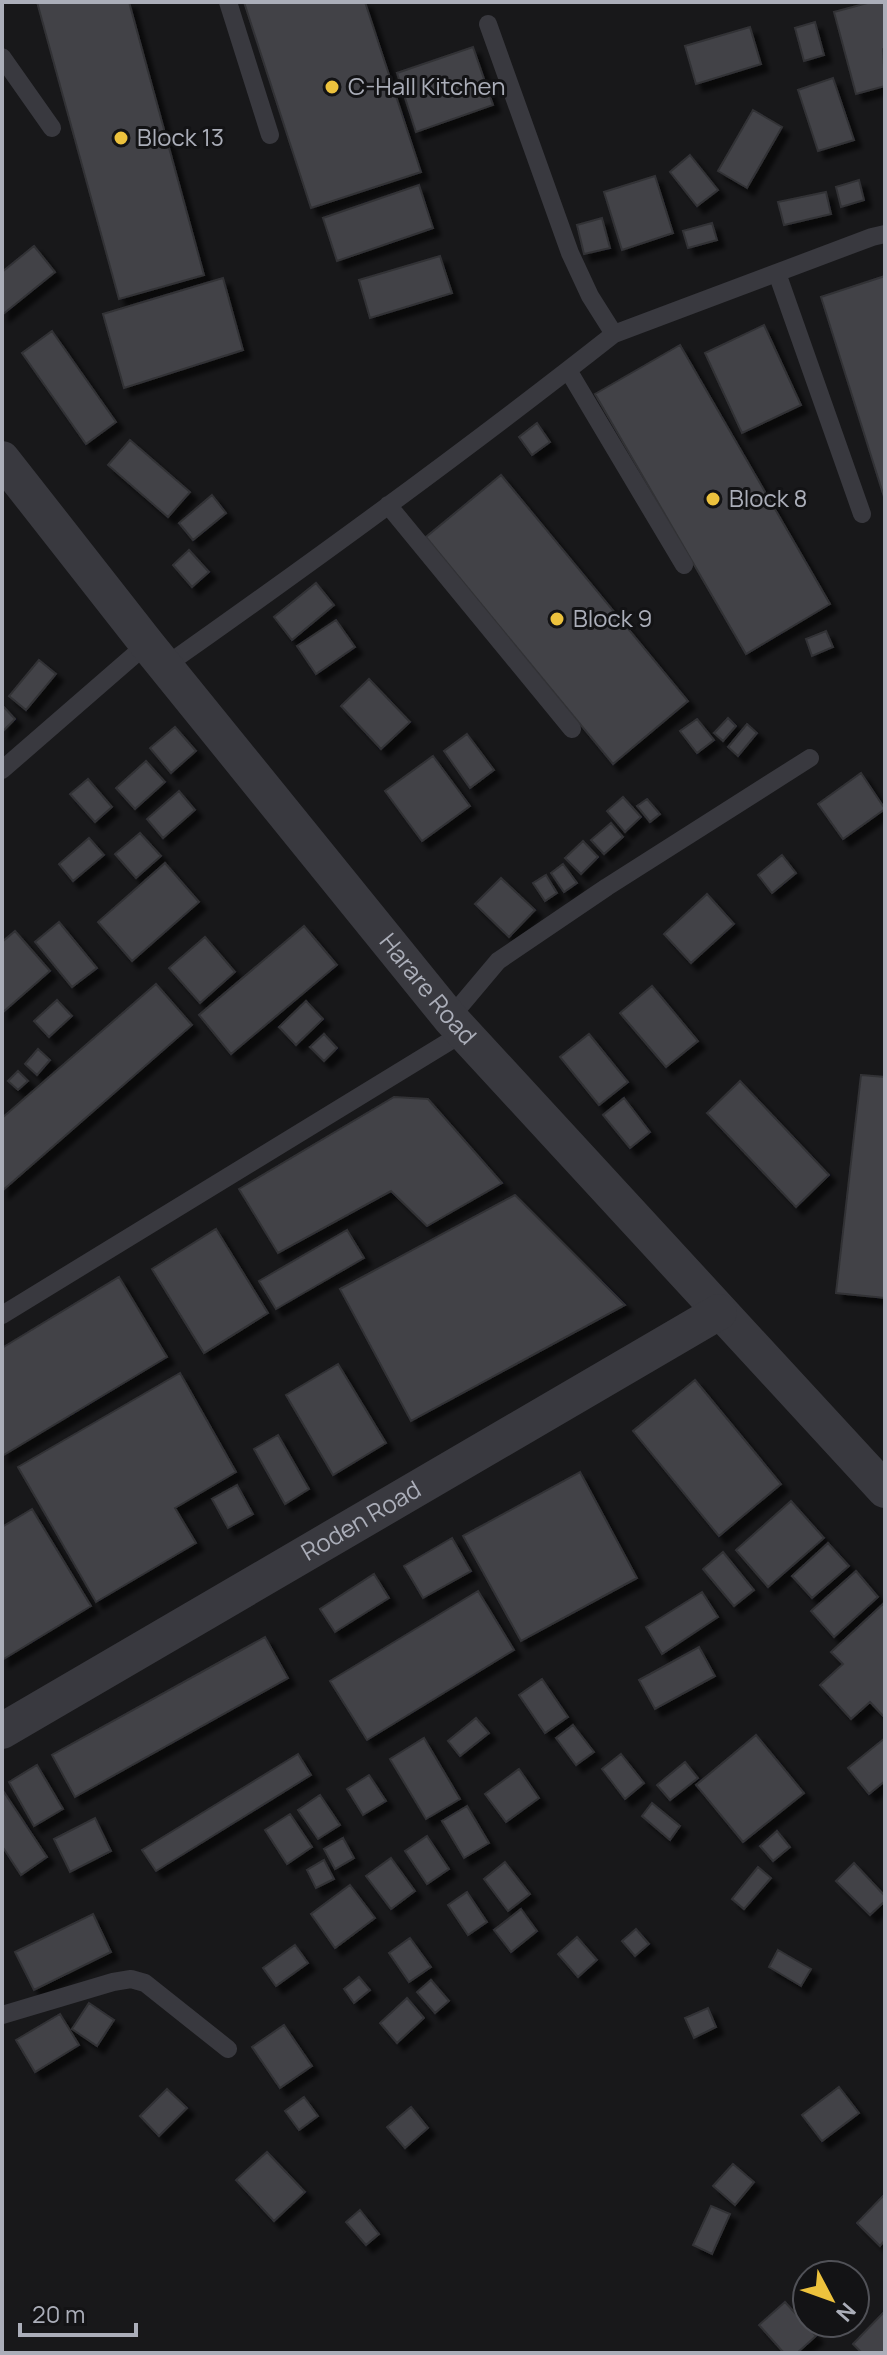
<svg xmlns="http://www.w3.org/2000/svg" width="887" height="2355" font-family="Manrope,sans-serif">
  <style>
    .building { fill: #424347; stroke: #323236; stroke-width: 2; filter: url(#shadow) }
    .lines { fill: none; stroke-linecap: round; stroke-linejoin: round }
    .lane { stroke: #39393f; stroke-width: 18 }
    .street { stroke: #39393f; stroke-width: 36 }
    .poi-dot { fill: #edc23d; stroke: #131315; stroke-width: 3 }
    .labels { text-anchor: middle; stroke-width: 6; stroke-linejoin: round; paint-order: stroke }
    .poi-label { font-size: 24px; fill: #abaeb9; stroke: #131315; text-anchor: start }
    .street-label { font-size: 24px; fill: #abaeb9; stroke: #131315 }
  </style>
  <defs>
    <filter id="shadow"><feDropShadow dx="7" dy="7" stdDeviation="2" flood-color="#0009"/></filter>
  </defs>
  <rect width="100%" height="100%" fill="#18181a"/>
  <path class="building" d="M37 2H129L204 275 119 299Z
    M244 2H365L421 172 311 208Z
    M871 2H885V48L883 49 885 86 856 94 834 12Z
    M815 22 824 55 804 61 795 28Z
    M750 27 761 64 696 84 685 46Z
    M473 47 493 105 416 132 397 73Z
    M833 78 854 140 818 151 798 90Z
    M753 110 782 127 747 188 718 171Z
    M690 155 718 190 697 206 670 172Z
    M655 176 673 233 622 250 604 192Z
    M859 180 864 200 841 207 836 187Z
    M419 185 433 228 337 261 323 218Z
    M826 192 831 214 784 225 778 202Z
    M602 218 610 248 584 254 577 225Z
    M712 223 717 240 688 248 683 231Z
    M34 246 55 272 2 315V272Z
    M440 256 452 293 370 318 359 280Z
    M885 276V500L821 297Z
    M223 278 243 350 124 388 103 314Z
    M764 325 801 405 742 433 705 353Z
    M52 331 116 422 86 444 22 353Z
    M680 345 830 604 746 654 595 394Z
    M537 423 550 442 532 455 519 437Z
    M130 440 190 492 168 517 108 465Z
    M501 475 688 701 613 764 426 537Z
    M212 495 226 513 193 540 179 523Z
    M189 550 209 572 192 587 173 565Z
    M316 583 334 605 292 640 274 617Z
    M336 620 355 647 316 674 297 646Z
    M826 631 833 647 812 656 806 639Z
    M39 660 56 674 26 710 9 696Z
    M369 679 410 722 381 749 341 706Z
    M2 705 15 719 2 732Z
    M728 718 736 726 723 741 714 733Z
    M697 719 714 740 697 753 680 731Z
    M747 724 757 733 738 756 728 747Z
    M175 727 196 751 171 773 150 748Z
    M467 734 494 770 470 788 444 751Z
    M433 756 470 806 422 841 385 791Z
    M146 761 165 782 135 809 116 788Z
    M861 773 885 809 843 839 818 804Z
    M88 779 112 807 95 822 70 794Z
    M179 791 195 810 163 838 147 819Z
    M623 797 641 817 625 832 607 811Z
    M647 799 660 814 650 822 637 806Z
    M611 823 623 837 604 854 591 840Z
    M140 833 161 856 136 878 115 854Z
    M89 838 104 855 73 881 59 864Z
    M583 841 598 857 581 874 565 858Z
    M782 855 796 873 772 893 758 875Z
    M165 863 199 902 132 961 98 922Z
    M563 864 577 883 564 892 551 873Z
    M546 875 557 893 545 901 533 883Z
    M501 878 535 910 509 937 475 904Z
    M707 894 734 924 691 963 664 934Z
    M59 922 97 968 72 987 35 942Z
    M304 926 337 965 231 1054 199 1015Z
    M15 931 50 971 2 1013V942Z
    M205 937 235 972 200 1003 169 968Z
    M156 984 192 1025 2 1191V1118Z
    M652 986 698 1041 666 1067 620 1013Z
    M57 1000 72 1016 49 1037 34 1021Z
    M306 1001 323 1019 296 1045 279 1027Z
    M324 1034 337 1048 324 1061 310 1047Z
    M589 1034 628 1082 599 1105 560 1057Z
    M38 1049 50 1060 37 1075 25 1064Z
    M18 1071 28 1081 18 1090 8 1081Z
    M861 1075 885 1077V1298L836 1293Z
    M740 1081 829 1175 796 1207 707 1113Z
    M394 1097 428 1099 502 1183 427 1226 391 1191 278 1253 239 1189Z
    M624 1098 650 1132 630 1148 603 1115Z
    M515 1195 625 1305 411 1421 340 1289Z
    M216 1229 268 1313 204 1353 152 1269Z
    M347 1230 364 1258 276 1309 259 1281Z
    M119 1277 167 1357 2 1456V1348Z
    M338 1364 386 1443 333 1475 286 1395Z
    M180 1373 236 1472 175 1508 196 1543 96 1602 18 1467Z
    M695 1380 781 1484 719 1536 633 1431Z
    M278 1435 309 1489 285 1504 254 1449Z
    M580 1472 637 1578 521 1641 463 1536Z
    M237 1485 253 1514 228 1528 212 1499Z
    M791 1501 824 1538 768 1587 736 1550Z
    M32 1509 91 1606 2 1660V1527Z
    M452 1538 471 1571 423 1598 404 1566Z
    M828 1543 849 1566 812 1598 792 1576Z
    M723 1552 754 1590 734 1606 703 1569Z
    M856 1571 878 1597 834 1637 811 1611Z
    M374 1574 389 1598 335 1632 320 1609Z
    M478 1591 514 1650 367 1740 330 1681Z
    M702 1592 718 1617 662 1654 646 1627Z
    M884 1603 885 1718 870 1702 851 1719 820 1685 843 1664 831 1652Z
    M265 1637 288 1678 75 1797 52 1755Z
    M699 1647 715 1676 655 1709 639 1680Z
    M542 1679 568 1717 545 1733 519 1695Z
    M476 1718 489 1733 460 1756 448 1741Z
    M573 1725 594 1752 576 1765 556 1738Z
    M756 1735 804 1793 743 1842 696 1785Z
    M424 1738 460 1799 426 1819 390 1759Z
    M885 1738V1781L869 1794 848 1768Z
    M298 1754 311 1775 156 1871 142 1850Z
    M621 1754 644 1783 625 1799 602 1769Z
    M685 1762 698 1778 670 1800 657 1785Z
    M37 1765 63 1809 34 1826 9 1782Z
    M519 1769 539 1798 506 1822 485 1794Z
    M369 1775 386 1801 363 1815 347 1789Z
    M2 1789 47 1857 21 1875 2 1846Z
    M320 1795 340 1825 318 1839 298 1810Z
    M652 1803 680 1826 670 1840 642 1816Z
    M467 1806 489 1843 464 1858 442 1821Z
    M290 1814 312 1847 287 1864 265 1830Z
    M95 1818 111 1851 70 1872 54 1839Z
    M777 1831 790 1847 773 1861 760 1846Z
    M427 1836 449 1869 427 1884 405 1851Z
    M343 1838 354 1858 335 1869 324 1849Z
    M391 1858 415 1891 391 1909 366 1876Z
    M324 1860 334 1879 316 1888 307 1870Z
    M505 1862 530 1894 508 1911 484 1879Z
    M854 1863 885 1896V1901L870 1915 836 1881Z
    M758 1867 771 1878 744 1909 732 1899Z
    M350 1885 375 1918 335 1948 311 1914Z
    M467 1892 487 1922 468 1935 448 1905Z
    M521 1909 537 1931 511 1952 494 1930Z
    M93 1914 111 1952 34 1990 15 1952Z
    M636 1929 649 1944 635 1956 622 1941Z
    M577 1937 597 1960 578 1977 558 1954Z
    M410 1938 431 1967 409 1982 389 1953Z
    M295 1945 308 1963 276 1986 263 1968Z
    M778 1950 811 1969 801 1986 769 1967Z
    M359 1977 370 1990 354 2003 344 1989Z
    M431 1980 449 2001 435 2013 417 1992Z
    M407 1998 424 2018 397 2043 380 2023Z
    M89 2003 114 2020 97 2046 72 2029Z
    M708 2008 716 2027 694 2038 685 2018Z
    M60 2014 79 2045 35 2072 16 2040Z
    M284 2025 312 2066 280 2088 252 2047Z
    M839 2087 859 2113 822 2141 802 2115Z
    M167 2089 187 2108 159 2136 140 2116Z
    M304 2097 318 2116 299 2130 285 2111Z
    M411 2107 428 2128 405 2148 387 2127Z
    M267 2152 305 2192 274 2221 236 2180Z
    M733 2164 754 2182 735 2205 713 2186Z
    M885 2194V2240L880 2246 857 2223Z
    M711 2206 730 2214 712 2254 693 2245Z
    M360 2210 379 2234 366 2245 346 2222Z
    M785 2302 816 2336 797 2353H784L759 2325Z
    M885 2311V2353H862L853 2344Z"/>
  <g class="lines">
    <path class="lane" d="M228 2 270 135
      M2 57 52 128
      M777 273 862 514
      M614 334 872 237 885 234
      M568 370 684 565
      M388 505 572 729
      M165 666C317 559 468 449 614 334L590 296 570 253 488 24
      M2 770 147 644
      M450 1018 498 961 607 887 810 758
      M2 1315 463 1033
      M2 2015 113 1982 131 1979 145 1983 228 2049"/>
    <g class="street">
      <path id="s1" d="M2 459 147 644 450 1018 885 1490"/>
      <path id="s2" d="M2 1731 719 1312"/>
    </g>
  </g>
  <g class="poi-dot">
    <circle cx="332" cy="87" r="8"/>
    <circle cx="121" cy="138" r="8"/>
    <circle cx="713" cy="499" r="8"/>
    <circle cx="557" cy="619" r="8"/>
  </g>
  <g class="labels">
    <g class="poi-label">
      <text x="348" y="95">C-Hall Kitchen</text>
      <text x="137" y="146">Block 13</text>
      <text x="729" y="507">Block 8</text>
      <text x="573" y="627">Block 9</text>
    </g>
    <g class="street-label">
      <text dy="8" stroke="none"><textPath href="#s1" startOffset="680">Harare Road</textPath></text>
      <text dy="8" stroke="none"><textPath href="#s2" startOffset="416">Roden Road</textPath></text>
    </g>
  </g>
  <rect width="887" height="2355" fill="none" stroke="#abaeb9" stroke-width="8"/>
  <g transform="translate(831 2299) rotate(131)"><circle r="38" fill="#131315" stroke="#505157" stroke-width="2"/>
  <path d="M0-6L14 30L0 20L-14 30Z" fill="#edc23d"/>
  <text y="-12" font-size="22" font-weight="bold" text-anchor="middle" fill="#abaeb9">N</text>
  </g>
  <path d="M20 2323v12h116v-12" fill="none" stroke="#abaeb9" stroke-width="4"/>
  <text x="32" y="2323" font-size="24" fill="#abaeb9" stroke="#131315" stroke-width="6" paint-order="stroke">20 m</text>
</svg>
